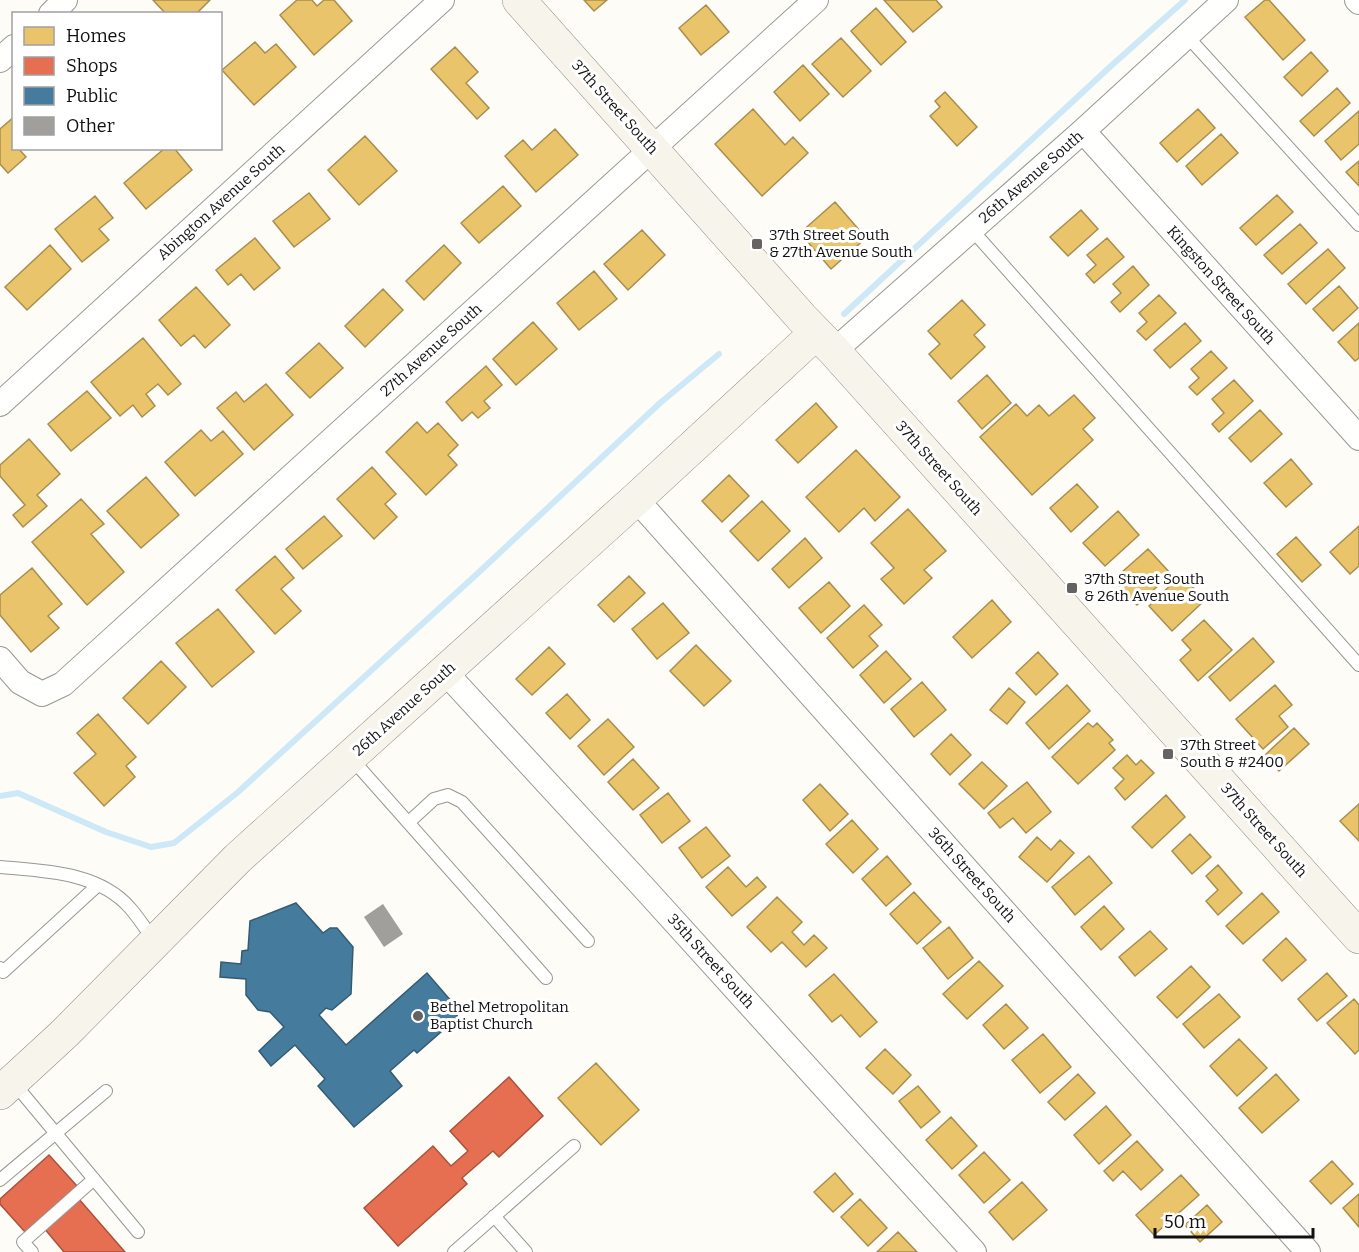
<svg xmlns="http://www.w3.org/2000/svg" width="1359" height="1252" font-family="Bitter,serif">
  <style>
    .homes { fill: #e9c46a; stroke: #a88e4f; stroke-width: 1.5 }
    .shops { fill: #e76f51; stroke: #a7533e; stroke-width: 1.5 }
    .public { fill: #457b9d; stroke: #355b73; stroke-width: 1.5 }
    .lines { fill: none; stroke-linecap: round; stroke-linejoin: round }
    .stream { stroke: #cde8f7; stroke-width: 6 }
    .building { fill: #a19f9c }
    .lane-casing { stroke: #979795; stroke-width: 14 }
    .street-casing { stroke: #979795; stroke-width: 26 }
    .secondary-casing { stroke: #8e8d8b; stroke-width: 34 }
    .lane { stroke: #fffffe; stroke-width: 12 }
    .street { stroke: #fffffe; stroke-width: 24 }
    .secondary { stroke: #f6f4eb; stroke-width: 33 }
    .poi-dot { fill: #646362; stroke: #fff; stroke-width: 2 }
    .labels { text-anchor: middle; stroke-width: 6; stroke-linejoin: round; paint-order: stroke }
    .street-label { font-size: 15px; fill: #111; stroke: #fff }
    .poi-label { font-size: 15px; fill: #111; stroke: #fff; text-anchor: start }
  </style>
  <rect width="100%" height="100%" fill="#fdfcf7"/>
  <path class="homes" d="M153 0H210L196 14H166Z
    M297 0H312L317 6 324 0H334L352 21 314 55 280 15Z
    M584 0H607L594 11Z
    M884 0H936L942 7 913 32Z
    M1265 0H1269L1305 40 1283 60 1245 17Z
    M706 5 729 32 701 55 679 28Z
    M876 8 906 42 881 65 851 31Z
    M841 38 871 71 843 97 812 64Z
    M255 42 265 53 276 44 296 67 254 105 222 70Z
    M455 47 478 72 466 83 489 108 477 119 431 69Z
    M1311 52 1328 71 1302 96 1284 77Z
    M803 65 829 94 800 121 774 92Z
    M1337 88 1350 103 1314 136 1300 121Z
    M945 92 977 127 957 146 930 116 940 107 935 101Z
    M753 109 785 145 793 137 808 153 762 196 715 144Z
    M1198 109 1215 128 1177 162 1160 143Z
    M1359 111V144L1341 160 1325 141Z
    M14 117V148H18L26 157 8 173 0 164V129Z
    M555 129 578 155 536 192 505 156 523 140 532 150Z
    M1221 134 1238 153 1202 185 1186 166Z
    M365 136 397 171 359 205 328 170Z
    M165 148H174L192 170 146 209 124 183Z
    M1359 161V186L1346 172Z
    M503 186 521 206 479 243 461 223Z
    M309 193 330 219 294 247 273 221Z
    M1277 195 1293 212 1256 245 1240 228Z
    M95 196 113 218 99 229 109 240 82 262 55 229Z
    M835 202 866 238 831 269 800 233Z
    M1081 210 1098 229 1068 256 1050 237Z
    M1300 224 1317 243 1282 274 1264 255Z
    M642 230 665 255 628 290 604 264Z
    M255 238 280 268 254 290 241 274 228 285 216 270Z
    M1107 238 1124 257 1094 283 1086 274 1096 265 1087 255Z
    M50 245 71 269 27 310 5 287Z
    M444 245 461 263 424 300 406 281Z
    M1328 249 1345 268 1306 304 1288 284Z
    M1133 266 1149 285 1120 312 1111 302 1121 293 1113 284Z
    M594 271 617 299 579 330 557 303Z
    M1339 286 1358 308 1333 331 1313 309Z
    M196 287 230 325 205 348 194 335 181 346 159 320Z
    M383 289 403 310 365 347 345 326Z
    M1159 295 1176 313 1146 340 1137 331 1147 322 1139 313Z
    M962 300 985 325 974 335 985 347 951 379 929 354 940 344 928 331Z
    M533 322 557 349 516 385 493 359Z
    M1185 323 1201 341 1170 368 1154 350Z
    M1359 323V358L1355 361 1338 342Z
    M143 338 181 384 168 395 158 384 146 394 155 406 142 417 133 405 120 416 91 382Z
    M319 343 343 368 310 398 286 373Z
    M1211 351 1227 368 1197 395 1189 387 1199 378 1191 369Z
    M486 366 502 385 484 401 490 408 478 418 472 412 462 421 446 402Z
    M987 375 1011 403 982 429 958 401Z
    M1234 380 1253 401 1219 432 1212 424 1224 413 1212 399Z
    M266 384 293 415 254 450 217 408 236 392 244 402Z
    M87 391 111 418 71 451 48 424Z
    M1074 395 1095 418 1083 429 1093 440 1032 495 980 437 1016 404 1027 416 1039 405 1049 416Z
    M816 403 837 427 798 463 776 440Z
    M1260 410 1282 434 1251 462 1229 438Z
    M417 422 427 433 438 423 458 445 448 455 457 465 426 495 386 452Z
    M201 430 211 441 223 431 243 454 195 496 165 462Z
    M29 439 60 474 37 495 47 506 23 527 13 515 25 505 0 476V465Z
    M856 450 900 497 875 521 864 508 839 532 806 497Z
    M1291 459 1312 484 1286 507 1264 483Z
    M372 467 396 494 385 504 397 517 374 539 337 499Z
    M729 475 749 496 722 522 702 501Z
    M146 477 179 515 141 548 107 511Z
    M1077 484 1098 507 1071 532 1050 508Z
    M81 499 104 524 91 534 124 572 87 605 32 542Z
    M762 501 790 531 758 561 730 531Z
    M908 509 946 551 924 570 932 578 904 604 881 579 894 568 871 543Z
    M1118 511 1139 535 1105 566 1083 543Z
    M324 516 342 536 303 569 286 549Z
    M1359 526V566L1350 574 1330 552Z
    M1296 537 1321 565 1302 582 1277 554Z
    M805 538 822 558 789 588 772 569Z
    M1148 549 1171 574 1137 605 1113 580Z
    M275 556 294 578 281 589 301 611 275 634 236 590Z
    M32 568 62 604 48 616 59 628 31 652 0 615V595Z
    M1181 575 1205 600 1172 631 1149 606Z
    M629 576 645 593 614 622 598 605Z
    M829 582 850 606 821 633 799 608Z
    M992 600 1011 622 972 658 953 637Z
    M663 603 689 633 657 659 632 629Z
    M864 605 882 625 869 636 878 646 853 668 827 638Z
    M218 609 254 652 212 687 176 643Z
    M1204 620 1232 650 1198 681 1180 660 1191 650 1182 640Z
    M1253 638 1274 662 1230 701 1209 677Z
    M696 645 731 681 704 706 670 671Z
    M549 647 565 664 532 695 516 679Z
    M886 651 911 679 884 703 860 675Z
    M1038 652 1058 674 1036 695 1016 673Z
    M161 661 186 687 148 724 123 698Z
    M922 682 946 710 914 737 891 709Z
    M1067 685 1090 711 1049 749 1026 723Z
    M1275 685 1292 705 1279 716 1288 727 1263 749 1236 719Z
    M1009 688 1025 702 1007 724 990 710Z
    M567 694 590 720 570 739 546 713Z
    M98 714 136 757 126 766 135 777 104 806 74 773 96 754 77 733Z
    M608 719 634 747 604 775 578 746Z
    M1088 723 1093 727 1097 723 1113 740 1109 743 1115 750 1078 784 1052 757Z
    M1294 728 1309 744 1279 771 1265 755Z
    M951 734 971 755 950 775 931 754Z
    M1127 755 1136 765 1141 760 1154 773 1125 800 1115 788 1124 779 1113 768Z
    M633 759 659 788 633 810 608 782Z
    M982 762 1007 786 984 809 959 784Z
    M1027 782 1051 812 1026 833 1013 818 1000 828 988 813Z
    M820 784 848 814 830 831 803 800Z
    M668 793 690 821 662 843 640 815Z
    M1166 795 1185 817 1152 848 1132 827Z
    M1359 804V841L1340 821Z
    M852 820 878 849 853 873 826 844Z
    M706 827 730 856 702 878 679 848Z
    M1190 834 1211 857 1192 874 1172 851Z
    M1037 837 1051 850 1060 840 1074 853 1047 882 1019 857Z
    M887 856 911 884 886 906 862 879Z
    M1089 856 1112 883 1075 915 1052 887Z
    M1218 865 1242 893 1218 915 1206 901 1218 890 1206 876Z
    M728 867 746 887 757 877 766 887 732 916 706 887Z
    M914 892 941 922 917 944 890 914Z
    M1262 893 1279 912 1243 944 1226 926Z
    M777 897 802 922 792 932 804 945 814 935 827 948 806 967 782 942 771 952 747 927Z
    M1104 906 1124 929 1101 950 1081 927Z
    M949 927 973 958 948 979 923 948Z
    M1150 931 1167 949 1135 976 1119 957Z
    M1286 938 1306 960 1282 981 1263 960Z
    M979 961 1003 986 967 1019 943 994Z
    M1191 966 1210 987 1177 1018 1157 997Z
    M1327 973 1347 996 1317 1021 1298 999Z
    M834 974 877 1022 860 1037 841 1015 832 1022 809 995Z
    M1219 994 1240 1017 1204 1048 1183 1024Z
    M1354 999 1359 1005V1050L1355 1054 1327 1023Z
    M1006 1004 1028 1028 1004 1049 983 1025Z
    M1043 1034 1071 1067 1040 1093 1012 1060Z
    M1239 1039 1267 1068 1237 1096 1210 1066Z
    M885 1049 911 1075 893 1094 866 1068Z
    M596 1063 639 1110 601 1145 558 1098Z
    M1078 1074 1095 1093 1065 1120 1048 1102Z
    M1276 1074 1299 1100 1262 1133 1239 1108Z
    M918 1086 940 1112 921 1128 899 1101Z
    M1106 1106 1131 1135 1099 1164 1074 1135Z
    M951 1117 977 1146 952 1169 926 1140Z
    M1137 1141 1163 1170 1141 1190 1123 1171 1113 1181 1104 1171Z
    M984 1152 1010 1180 984 1203 959 1175Z
    M1332 1161 1353 1184 1331 1204 1310 1181Z
    M835 1173 853 1194 833 1212 814 1192Z
    M1181 1175 1199 1195 1154 1235 1136 1215Z
    M1022 1182 1047 1210 1013 1240 989 1212Z
    M1359 1194V1227L1343 1208Z
    M860 1199 887 1228 868 1246 841 1217Z
    M1207 1205 1222 1222 1200 1242 1185 1225Z
    M898 1232 917 1252H877Z"/>
  <path class="shops" d="M509 1077 543 1116 499 1157 493 1151 462 1178 467 1184 398 1246 364 1208 433 1146 451 1166 468 1151 450 1131Z
    M49 1155 77 1186 25 1232 0 1204V1199Z
    M78 1198 125 1252H64L44 1228Z"/>
  <path class="public" d="M296 903 323 933 330 928H337L353 947 351 994 332 1010 326 1008 319 1015 346 1045 427 973 458 1009 455 1012 458 1017 417 1053 414 1050 390 1071 402 1086 354 1127 318 1086 325 1079 295 1045 271 1066 259 1051 284 1027 270 1012 258 1010 246 995V979L220 977 221 962 241 964 242 951 248 950 250 921Z"/>
  <g class="lines">
    <path class="stream" d="M844 314 1112 65 1185 0
      M0 796 18 793 106 832 151 847 174 843 237 793 478 573 660 403 719 354"/>
  </g>
  <path class="building" d="M383 904 403 934 384 947 364 917Z"/>
  <g class="lines">
    <defs>
      <path id="lane" d="M1187 36 1359 225
        M972 230 1359 665
        M351 758 546 978
        M409 822 434 799 448 795 462 802 588 941
        M0 867C44 871 99 872 130 908 139 918 147 931 155 942
        M0 968 3 972 98 885
        M13 1082 138 1232
        M0 1180 106 1091
        M494 1216 526 1252
        M32 1252 23 1242 94 1179
        M454 1252 574 1146"/>
      <path id="street" d="M1357 0 1359 2
        M51 14 65 0
        M0 60 14 47
        M1083 131 1359 438
        M834 351 1083 131 1226 0
        M0 404 442 0
        M636 499 1308 1252
        M0 659 20 682 42 694 63 684 816 0
        M445 672 645 889 974 1252"/>
      <path id="secondary" d="M519 0 802 318 834 351 1359 937
        M0 1093 65 1033 238 858 636 499 816 333"/>
    </defs>
    <use href="#lane" class="lane-casing"/>
    <use href="#street" class="street-casing"/>
    <use href="#secondary" class="secondary-casing"/>
    <use href="#lane" class="lane"/>
    <use href="#street" class="street"/>
    <use href="#secondary" class="secondary"/>
  </g>
  <g class="poi-dot">
    <rect x="751" y="238" width="12" height="12" rx="3"/>
    <rect x="1066" y="582" width="12" height="12" rx="3"/>
    <rect x="1162" y="748" width="12" height="12" rx="3"/>
    <circle cx="418" cy="1016" r="6"/>
  </g>
  <g class="labels">
    <g class="street-label">
      <text transform="translate(615 107) rotate(48)" y="5">37th Street South</text>
      <text transform="translate(1031 177) rotate(-41)" y="5">26th Avenue South</text>
      <text transform="translate(221 202) rotate(-42)" y="5">Abington Avenue South</text>
      <text transform="translate(1221 285) rotate(48)" y="5">Kingston Street South</text>
      <text transform="translate(431 350) rotate(-42)" y="5">27th Avenue South</text>
      <text transform="translate(939 468) rotate(48)" y="5">37th Street South</text>
      <text transform="translate(404 709) rotate(-42)" y="5">26th Avenue South</text>
      <text transform="translate(1264 830) rotate(48)" y="5">37th Street South</text>
      <text transform="translate(972 875) rotate(48)" y="5">36th Street South</text>
      <text transform="translate(711 961) rotate(48)" y="5">35th Street South</text>
    </g>
    <g class="poi-label">
      <text x="769" y="240">37th Street South<tspan x="769" dy="17">&amp; 27th Avenue South</tspan></text>
      <text x="1084" y="584">37th Street South<tspan x="1084" dy="17">&amp; 26th Avenue South</tspan></text>
      <text x="1180" y="750">37th Street<tspan x="1180" dy="17">South &amp; #2400</tspan></text>
      <text x="430" y="1012">Bethel Metropolitan<tspan x="430" dy="17">Baptist Church</tspan></text>
    </g>
  </g>
  <rect x="12" y="12" width="210" height="138" fill="#ffffff" stroke="#a0a0a0" stroke-width="1.5"/>
  <rect x="24" y="27" width="30" height="18" fill="#e9c46a" stroke="#a0a0a0" stroke-width="1.5"/>
  <text x="66" y="42" font-size="18" fill="#111111">Homes</text>
  <rect x="24" y="57" width="30" height="18" fill="#e76f51" stroke="#a0a0a0" stroke-width="1.5"/>
  <text x="66" y="72" font-size="18" fill="#111111">Shops</text>
  <rect x="24" y="87" width="30" height="18" fill="#457b9d" stroke="#a0a0a0" stroke-width="1.5"/>
  <text x="66" y="102" font-size="18" fill="#111111">Public</text>
  <rect x="24" y="117" width="30" height="18" fill="#a19f9c" stroke="#a0a0a0" stroke-width="1.5"/>
  <text x="66" y="132" font-size="18" fill="#111111">Other</text>
  <path d="M1155 1228v9h158v-9" fill="none" stroke="#111111" stroke-width="3"/>
  <text x="1164" y="1228" font-size="18" fill="#111111" stroke="#ffffff" stroke-width="4.5" paint-order="stroke">50 m</text>
</svg>
